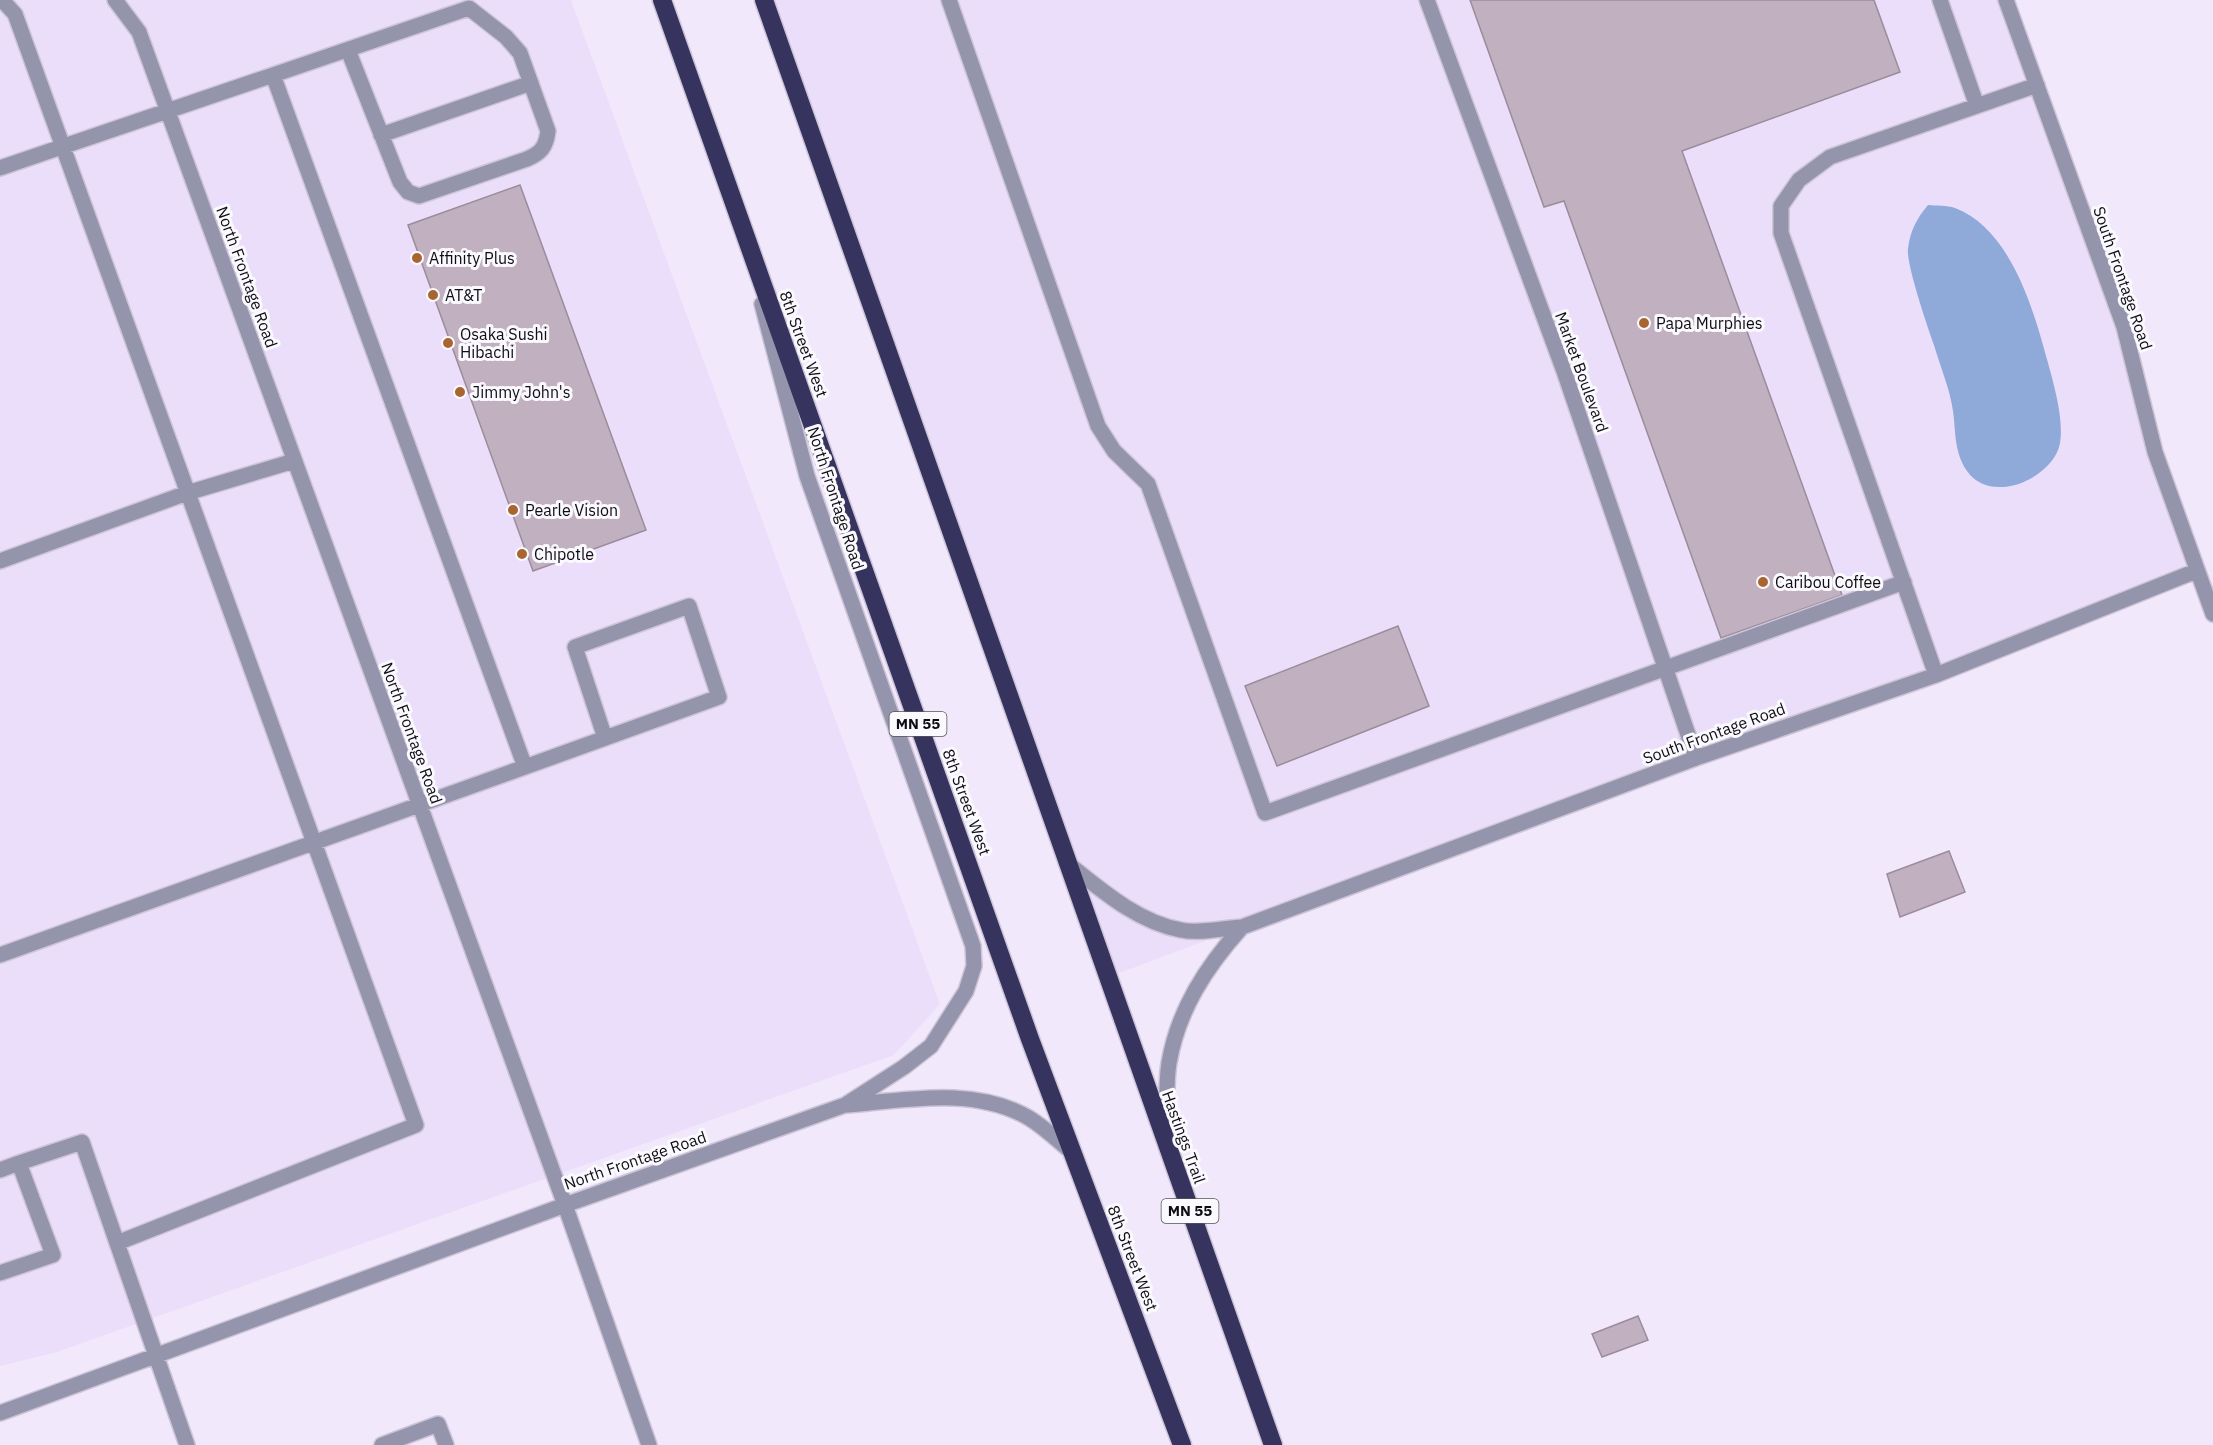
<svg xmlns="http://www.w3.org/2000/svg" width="2213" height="1445" font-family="'IBM Plex Sans',sans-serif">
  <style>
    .built { fill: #ebdefa }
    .water { fill: #8fa9d9 }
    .building { fill: #c1b0c0; stroke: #9c8c9b; stroke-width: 1.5 }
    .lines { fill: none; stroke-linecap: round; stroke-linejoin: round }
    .minor-casing { stroke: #cdc5d7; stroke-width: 18 }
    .highway-casing { stroke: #cdc5d7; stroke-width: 21 }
    .minor { stroke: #9494ac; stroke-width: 15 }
    .highway { stroke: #36335f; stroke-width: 18 }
    .poi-dot { fill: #a86532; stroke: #faf9fd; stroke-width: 2 }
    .labels { text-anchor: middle; stroke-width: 6; stroke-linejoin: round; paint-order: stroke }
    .shield { fill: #faf9fd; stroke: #565359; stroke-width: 1.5 }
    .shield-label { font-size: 15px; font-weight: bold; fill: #0f0c13 }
    .poi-label { font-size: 16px; fill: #0f0c13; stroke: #faf9fd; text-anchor: start }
    .street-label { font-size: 16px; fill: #0f0c13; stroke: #faf9fd }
  </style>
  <rect width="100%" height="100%" fill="#f1e8fc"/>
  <path class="built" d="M0 0H571L940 1004 894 1055 57 1352 0 1366Z
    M764 0H2006L2124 327 2196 571 1106 978Z"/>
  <path class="water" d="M1928 205C1936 206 1947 205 1955 208 2011 229 2034 311 2048 363 2054 385 2064 420 2060 443 2054 478 1991 506 1967 471 1954 452 1956 433 1953 411 1950 389 1940 366 1934 345 1928 328 1906 264 1908 249 1910 231 1917 218 1928 205Z"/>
  <path class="building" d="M1470 0H1874L1900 72 1682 151 1842 595 1721 638 1564 201 1544 207Z
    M520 185 646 530 533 571 408 225Z
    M1398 626 1429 706 1277 766 1245 686Z
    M1949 851 1965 892 1900 917 1887 874Z
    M1638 1316 1648 1340 1602 1357 1592 1334Z"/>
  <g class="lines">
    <defs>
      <path id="minor" d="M2 0 15 14 416 1125 117 1243
        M115 0 139 32 565 1205 845 1105 904 1067 931 1046 966 991 974 966 973 946 807 476 762 304
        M949 0 1098 426 1114 451 1148 484 1265 813 1904 582
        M1427 0 1565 374 1696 758
        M1940 0 1977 106
        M2006 0 2124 327 2155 452 2213 614
        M273 75 469 8 506 37 520 53 548 131C546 147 541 153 527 159L419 196 408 192 400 182 348 50
        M381 135 531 83
        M0 168 273 75 525 767 0 955
        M0 561 187 493 294 461
        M1936 675 1781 233V206L1799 180 1830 157 2037 85
        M525 767 719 697 689 606 575 647 605 738
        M1066 862C1100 889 1137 922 1181 930 1199 934 1223 928 1242 927L1696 758 1936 675 2196 571
        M848 1105C906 1100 975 1086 1029 1118 1044 1127 1058 1141 1072 1152
        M1167 1137C1168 1113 1165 1087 1169 1063 1178 1010 1206 967 1242 927
        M0 1170 19 1163
        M0 1273 53 1255 19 1163 82 1142 187 1445
        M0 1413 565 1205 649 1445
        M382 1445 438 1424 446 1445"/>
      <path id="highway" d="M662 0 1030 1039 1182 1445
        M764 0 1273 1445"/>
    </defs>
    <use href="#minor" class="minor-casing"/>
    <use href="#highway" class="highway-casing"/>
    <use href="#minor" class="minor"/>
    <use href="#highway" class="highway"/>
  </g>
  <g class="poi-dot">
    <circle cx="417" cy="258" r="6"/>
    <circle cx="433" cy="295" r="6"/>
    <circle cx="1644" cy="323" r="6"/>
    <circle cx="448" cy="343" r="6"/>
    <circle cx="460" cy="392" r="6"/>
    <circle cx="513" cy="510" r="6"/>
    <circle cx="522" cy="554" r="6"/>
    <circle cx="1763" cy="582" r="6"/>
  </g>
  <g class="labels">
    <g class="shield">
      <rect x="889.5" y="712" width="57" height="24" rx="4.5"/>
      <rect x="1161.5" y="1199" width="57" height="24" rx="4.5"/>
    </g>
    <g class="shield-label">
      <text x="918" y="729">MN 55</text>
      <text x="1190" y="1216">MN 55</text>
    </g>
    <g class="poi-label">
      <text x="429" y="264">Affinity Plus</text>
      <text x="445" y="301">AT&amp;T</text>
      <text x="1656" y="329">Papa Murphies</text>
      <text x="460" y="340">Osaka Sushi<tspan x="460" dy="18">Hibachi</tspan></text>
      <text x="472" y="398">Jimmy John's</text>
      <text x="525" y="516">Pearle Vision</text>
      <text x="534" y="560">Chipotle</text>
      <text x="1775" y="588">Caribou Coffee</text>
    </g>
    <g class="street-label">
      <text transform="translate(247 277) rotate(70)" y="6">North Frontage Road</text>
      <text transform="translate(2123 278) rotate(71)" y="6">South Frontage Road</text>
      <text transform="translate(804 344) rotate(70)" y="6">8th Street West</text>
      <text transform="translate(1582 372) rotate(70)" y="6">Market Boulevard</text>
      <text transform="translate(836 498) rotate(72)" y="6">North Frontage Road</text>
      <text transform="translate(412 733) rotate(70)" y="6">North Frontage Road</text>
      <text transform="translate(1714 733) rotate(-20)" y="6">South Frontage Road</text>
      <text transform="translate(967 802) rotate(70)" y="6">8th Street West</text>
      <text transform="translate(1184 1137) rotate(70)" y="6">Hastings Trail</text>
      <text transform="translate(635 1160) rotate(-19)" y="6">North Frontage Road</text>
      <text transform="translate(1133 1258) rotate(69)" y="6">8th Street West</text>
    </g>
  </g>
</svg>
